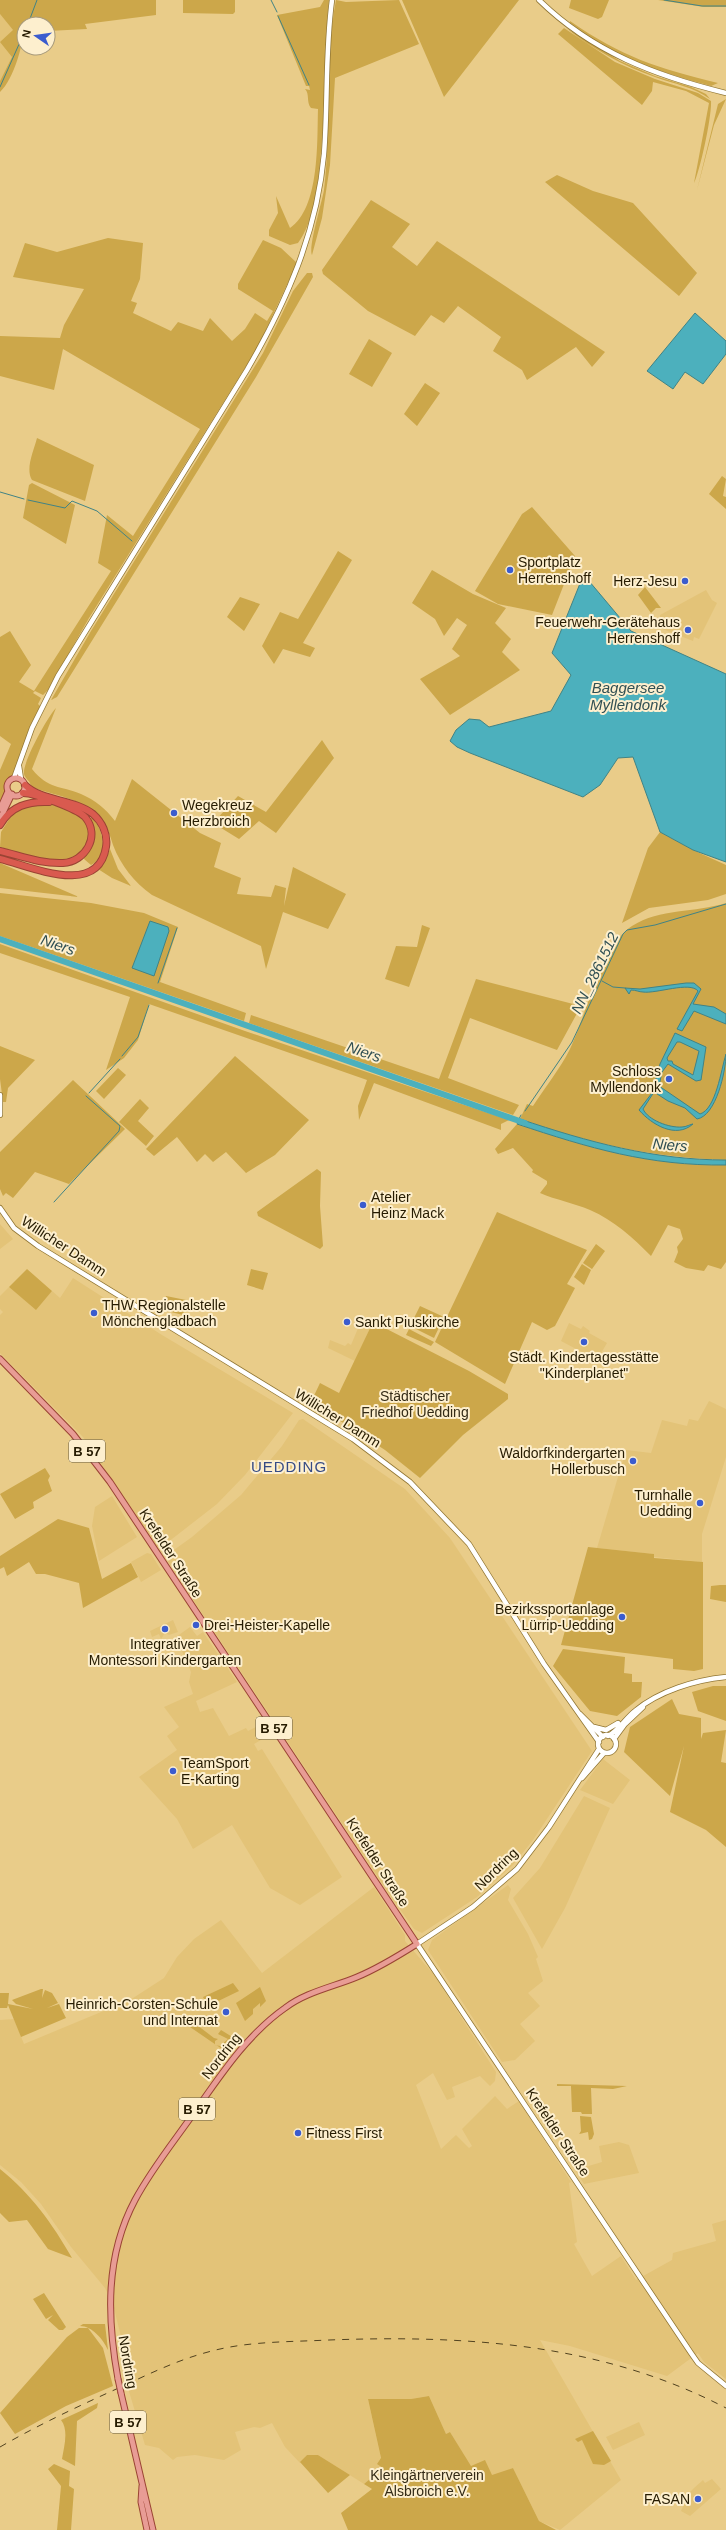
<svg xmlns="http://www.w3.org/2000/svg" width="726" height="2530" font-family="Arial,sans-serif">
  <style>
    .built { fill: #e3c378 }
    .green { fill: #cca74a }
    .water { fill: #4cb0bd; stroke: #418385; fill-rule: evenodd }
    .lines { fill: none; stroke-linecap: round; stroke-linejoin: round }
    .stream { stroke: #418385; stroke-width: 1 }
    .river { stroke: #4cb0bd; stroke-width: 6 }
    .secondary-casing { stroke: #917634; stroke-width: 6 }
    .primary-casing { stroke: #9a4434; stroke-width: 7 }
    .highway-casing { stroke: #9a4434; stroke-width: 8 }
    .secondary { stroke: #fff; stroke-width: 4.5 }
    .primary { stroke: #e89c95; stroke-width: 5 }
    .highway { stroke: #d95a4f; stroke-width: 6 }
    .rail { stroke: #51421f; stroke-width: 1; stroke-dasharray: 7 7; stroke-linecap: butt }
    .primary-bridge-casing { stroke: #9a4434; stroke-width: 7; stroke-linecap: butt }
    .primary-bridge { stroke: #e89c95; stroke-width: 5 }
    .poi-dot { fill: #3b5cce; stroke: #fdefce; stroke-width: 1.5 }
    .labels { text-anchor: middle; stroke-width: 4; stroke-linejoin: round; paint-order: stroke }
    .shield { fill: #fdefce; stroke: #665b3e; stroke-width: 1 }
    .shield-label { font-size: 13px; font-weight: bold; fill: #261b01 }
    .poi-label { font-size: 14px; fill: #261b01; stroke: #fdefce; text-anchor: start }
    .street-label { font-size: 14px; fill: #261b01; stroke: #fdefce }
    .park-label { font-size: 14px; fill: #342b16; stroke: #fdefce }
    .water-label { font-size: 15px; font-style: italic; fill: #304f53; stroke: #fdefce }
    .neighbourhood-label { font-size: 15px; letter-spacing: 1px; fill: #364b85; stroke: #fdefce }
  </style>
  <rect width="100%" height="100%" fill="#e9cc89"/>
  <path class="built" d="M0 14 13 30 12 57 0 81Z
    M706 590 712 600 717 603 699 639 694 637 693 641 660 628V615Z
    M0 1224 13 1239 0 1249Z
    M73 1278 162 1335 293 1413 245 1475 217 1504 163 1546 157 1547 83 1437 0 1353V1315L3 1312 0 1309V1296L9 1287 36 1309 52 1291 60 1298Z
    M362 1319 372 1324 355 1361 328 1348 330 1340 345 1346 348 1343 351 1345Z
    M569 1323 581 1329 583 1326 590 1331 589 1333 607 1343 597 1360 561 1341Z
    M709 1401 726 1409V1457L702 1534V1562L654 1557V1554L597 1548 626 1450 651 1453 662 1420 687 1426 689 1419 698 1421Z
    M303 1419 405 1489 450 1538 592 1751 533 1840 513 1865 477 1897 422 1933 414 1929 389 1894 168 1562V1555L171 1552 192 1537 241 1495 282 1446 299 1420Z
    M112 1496 137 1537 99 1561 92 1526 95 1507Z
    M147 1553 151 1554 161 1570 141 1582 131 1562Z
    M173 1620 178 1632 169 1635 165 1633 161 1639 159 1634 152 1637 150 1631Z
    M190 1627 197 1636 203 1632 237 1682 196 1701 200 1712 213 1708 229 1736 246 1728 248 1731 264 1723 271 1734 254 1744 258 1751 262 1749 270 1762 342 1877 300 1905 270 1888 232 1825 193 1849 177 1819 139 1777 177 1750 167 1736 179 1727 164 1707 193 1694 189 1682 191 1672 176 1637Z
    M603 1759 630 1780 613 1804 580 1790Z
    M584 1796 610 1808 565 1908 542 1949 513 1898 540 1868Z
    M508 1885 511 1889 508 1900 528 1934 538 1957 536 1959 543 1981 528 1993 540 2006 520 2024 535 2041 515 2060 502 2062 428 1950 432 1940Z
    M374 1887 405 1935V1941L435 1976 496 2072 495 2081 490 2086 480 2076 452 2087 455 2097 447 2100 433 2073 416 2085 441 2149 456 2135 469 2148 472 2146 462 2129 495 2096 507 2109 519 2101 571 2182 569 2183 577 2242 574 2244 592 2276 621 2256 636 2280 672 2260 673 2253 716 2241 712 2224 726 2220V2379L704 2362 698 2353 667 2376 570 2346 540 2340 621 2480 560 2530 539 2521 513 2468 492 2476 471 2467 450 2432 446 2434 429 2396 411 2399H368L383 2468 364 2484 318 2455H307L300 2463 285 2447 272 2423 260 2428 254 2427 235 2432 241 2450 224 2460 195 2455 177 2457 173 2460 159 2448 145 2445 128 2388 133 2386 113 2304 105 2288 71 2247 41 2204 21 2182 0 2165V2020L14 2019 24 2044 130 2000 164 1978 177 1957 194 1939 221 1920 262 1973Z
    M619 2142 629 2145 639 2173 584 2184 575 2170 602 2162 599 2146Z
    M639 2422 645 2435 613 2450 606 2437Z
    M712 2479 721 2489 690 2516 681 2511 689 2493 694 2488 703 2480 705 2483Z"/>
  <path class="green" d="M0 0H156V15L85 24 87 29 48 31V24H24C24 43 14 79 0 92V81L12 57 0 42 13 30 0 14Z
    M183 0H235V12L233 14 183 13Z
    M324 0H329C322 55 330 205 298 243L290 245 269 236V230L278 213 276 196 290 228C320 208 317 141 318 109L311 108C306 102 310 94 305 89L310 90 309 86H306L277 15 320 7Z
    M336 0 346 2 399 0 419 44 335 78 330 165 322 218 312 255C308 247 322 202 324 190 332 127 324 62 336 0Z
    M402 0H519L444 97Z
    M571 0H609L602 17 598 19 569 8Z
    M658 0H726V7H704Z
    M570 21C622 57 657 68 718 83L711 86C660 72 612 57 570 23Z
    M564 28 615 62 655 79 698 93 711 101C712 116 700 171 694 183L709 103 686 91 653 82 652 91 642 105 558 34Z
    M566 28 620 61 655 76 691 87 706 94 710 99C694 87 674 84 655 77 623 66 593 49 566 28Z
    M726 99 714 125 697 190 718 104Z
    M557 175 593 191 633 203 697 273 679 296 545 182Z
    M371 200 410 224 392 247 417 266 437 241 605 352 592 367 576 347 527 380 522 370 493 351 501 337 458 306 444 323 431 315 415 336 368 311 323 274 322 270Z
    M108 238 143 243 140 279 131 301 137 303 133 313 171 331 178 322 203 331 210 318 232 341 245 329 255 313 267 321 273 311 238 289V284L263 240 281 248 297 263 258 347 89 618 48 690 43 695 35 691 33 693 41 698 38 704 40 706 20 753 13 776 6 783V791L0 806V770L11 744 0 736V637L10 631 31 665 19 682 34 691 111 571 98 563 107 515 133 536 200 429 63 349 54 390 0 376V336L60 338 64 325 84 289 13 277 25 243 57 252Z
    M307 273H312L313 277 256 377 57 697 51 700 91 631 263 353 293 291Z
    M369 339 392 353 372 387 349 374Z
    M425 383 440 393 417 426 404 414Z
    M37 438 94 465 85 501 32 480C25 469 34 450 37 438Z
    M722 476 726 479 723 496 726 497V509L709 494Z
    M32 483 75 505 66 544 23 518 29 485Z
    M532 507 575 556 552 615 498 604 475 591 522 514Z
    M338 551 352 560 303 643 315 648 310 657 283 649 274 664 262 646 280 612 298 619Z
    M432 570 473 594 506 608 495 623 511 639 502 652 520 670 450 715 420 679 460 656 452 649 467 625 457 618 444 636 435 619 412 603Z
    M645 587 661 608H656L651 613 638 595Z
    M240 597 260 604 244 631 227 617Z
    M56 708 32 769C49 790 60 785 81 794 95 800 106 809 115 821L132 779 200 833 221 843 214 867 241 878 237 894 271 897 275 885 286 888 284 906 293 867 346 894 328 929 283 912 266 969 261 946 152 895C134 882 121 866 113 845 110 835 107 826 100 818 85 799 53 795 31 787 31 781 25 779 24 774 22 763 48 716 56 708Z
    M322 740 334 758 276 833 259 821 239 839 213 823 238 796 266 812Z
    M41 803C56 805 75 809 85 822 99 839 80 859 63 861 43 863 19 852 0 847L1 832 15 810Z
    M92 817C103 829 110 855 91 865L84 859 92 826 90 819Z
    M660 832 693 850 726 865V894L708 900 649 908 622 923 648 848Z
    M110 849 118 869 131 886 112 878 98 869 105 860Z
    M0 863 79 897 0 888Z
    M0 893 91 903 144 913 178 927 160 982 246 1013 244 1021 0 936Z
    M726 903V1160C648 1157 593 1144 520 1119L527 1104 533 1106C545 1087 560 1069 570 1049 585 1018 603 943 632 926 660 908 695 913 726 903Z
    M422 925 430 928 409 987 385 979 396 946 417 947Z
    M0 944 245 1031 509 1120 501 1124V1130L374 1083 359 1120 358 1106 367 1080 149 1004 138 1040 124 1058 106 1070 130 997 0 953Z
    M476 979 581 1006 557 1050 470 1018 448 1078 519 1105 513 1115 249 1023 251 1015 439 1079Z
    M0 1046 35 1060 8 1088 6 1102H3L0 1079Z
    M235 1056 309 1120 275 1155 246 1173 226 1152 213 1162 205 1154 197 1162 177 1137 154 1156 146 1149Z
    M118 1068 126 1075 104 1099 96 1091Z
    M73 1080 125 1129 69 1184 35 1172 13 1198 6 1193 3 1196 0 1189V1152Z
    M140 1099 149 1108 138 1121 154 1136 146 1146 119 1122Z
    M517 1124C589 1148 649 1166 726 1165V1262L721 1269 708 1265 704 1271 686 1268 674 1262 678 1252 677 1247 683 1239 680 1229 668 1225 651 1256C632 1237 615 1221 590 1210 574 1203 556 1200 540 1193L547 1184V1181L532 1172 533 1170 513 1148 498 1154 495 1149Z
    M317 1169 321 1172 320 1206 323 1246 320 1249 258 1216 257 1212Z
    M497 1212 587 1250 567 1284 575 1288 555 1326 547 1330 532 1322 505 1384 435 1342Z
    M596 1244 605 1251 592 1269 583 1263Z
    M582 1264 591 1270 584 1285 574 1277Z
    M27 1269 52 1291 36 1310 9 1287Z
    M251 1269 268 1273 263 1290 247 1285Z
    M166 1296 186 1300 183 1315 163 1310Z
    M420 1306 444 1317 434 1338 410 1326Z
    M373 1322 469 1371 508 1394V1399L463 1435 420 1478 385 1450 311 1402 320 1383 339 1393Z
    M409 1329 434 1342 431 1346 406 1335Z
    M45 1468 50 1476 48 1480 52 1491 33 1502 34 1508 15 1519 0 1494Z
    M58 1519 89 1528 102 1579 131 1563 138 1577 83 1608 79 1583 45 1574H36L29 1562 7 1576 4 1567 0 1569V1556Z
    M588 1547 654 1554V1558L703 1562V1669L694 1671 673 1669V1659L561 1645Z
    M720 1585H726V1602L710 1599 711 1586Z
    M563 1649 625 1657 624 1673 632 1674V1682H642L641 1697 617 1716 590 1711 553 1666Z
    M713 1686H726V1721L698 1711 692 1692Z
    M672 1699 679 1714 701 1718V1739L703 1733 726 1730 721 1762 726 1763V1847L706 1830 670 1812 684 1746 670 1796 624 1752 630 1727Z
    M233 1983 239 1991 208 2006 203 1997Z
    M260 1987 266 2001 260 2007V2003L253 2009V2014L245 2021 236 2003Z
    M41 1989H43L42 1998 45 1990 52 1993 58 2003 47 2008 59 2004 66 2018 21 2037 8 2005 7 2008H0V1993H9L8 2004 33 2009 16 2004 12 2000Z
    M193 2022 214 2038 218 2039 215 2041V2045L220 2046 228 2039 218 2034 221 2030 234 2038 225 2051 190 2027Z
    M557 2084 627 2086 613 2089 591 2088 592 2114H582L581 2112H572L571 2086H557Z
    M580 2116 591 2117 594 2134 592 2139 589 2140 588 2132 579 2134 581 2131Z
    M0 2169C31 2194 52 2223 72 2258L48 2249 27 2220 9 2222 0 2213Z
    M44 2293 66 2327 63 2330H59L48 2320 53 2315 46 2319 33 2299Z
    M83 2324H105L108 2350C103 2339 92 2326 80 2326Z
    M79 2328H88L103 2348 113 2386 66 2406 15 2434 0 2413 67 2337Z
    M429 2396 446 2434 450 2432 471 2466 485 2460 492 2475 513 2468 539 2521 556 2530H348L341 2513 372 2489 364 2484 383 2468 377 2464 381 2458 368 2399H411Z
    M98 2403 97 2408 77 2421 75 2466 62 2459C64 2447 69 2430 61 2420Z
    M593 2431 611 2461 604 2465 593 2464 582 2440 578 2442 575 2439Z
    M307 2455H318L350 2475 328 2493 300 2462Z
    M54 2464 70 2471 69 2486 74 2489 71 2530H57L61 2486 48 2469Z"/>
  <path class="water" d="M695 313 726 341V354L703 384 685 372 673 389 647 371Z
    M581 581H589L631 631 726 674V862L693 850 660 832 633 757 618 758 600 785 583 797 470 753 457 747 450 741 456 730 469 719 480 720 489 727 551 711 571 675 552 653Z
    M150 921 168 927 169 931 154 976 132 968Z
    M686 983H694L701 989 693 1004 714 1007 726 1014V1024L694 1011 682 1031 677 1029 698 991C690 981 656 994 643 992 639 992 636 990 631 990L629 994 625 988 640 989Z
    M675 1033 706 1047 701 1080 696 1081 668 1064 662 1072 659 1086 700 1114C716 1109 721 1070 726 1054 726 1071 716 1116 697 1119L685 1108 668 1101 654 1092 643 1109C648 1120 669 1128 682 1127 686 1127 691 1124 693 1124 676 1139 652 1125 639 1110L652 1093 660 1064ZM677 1042H680L699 1051 693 1075 673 1064 672 1061H668L667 1058Z
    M520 1119C588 1142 654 1160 726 1160V1165C649 1166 589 1148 517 1124Z"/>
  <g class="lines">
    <path class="stream" d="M271 0 277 12
      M664 0 702 6H726
      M278 16 309 85
      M28 24 37 0
      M0 87 24 33
      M0 492 24 499
      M28 500 65 508 72 501 97 511 132 541
      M602 981 613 987 625 988
      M158 983 177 928
      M122 1056 138 1037 149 1005
      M89 1093 120 1059
      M525 1111 572 1042 623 934 627 930 655 925 726 904
      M518 1121 521 1115
      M54 1202 119 1131 120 1126 86 1096"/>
    <path class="river" d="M0 939 525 1123"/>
    <defs>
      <path id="secondary" d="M539 0C592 52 656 76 726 93
        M19 766 21 779
        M14 778 32 728 58 676 247 370C286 303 317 233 324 154 328 103 325 52 332 0
        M0 1095V1115
        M0 1208 14 1228 38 1246 353 1439 410 1482 469 1544 544 1664 599 1742
        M580 1714 603 1737
        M594 1727 606 1730 618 1723
        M598 1744a9 9 0 1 1 18 0a9 9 0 1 1-18 0Z
        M608 1736C618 1731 626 1718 635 1711 659 1691 695 1680 726 1677
        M614 1739 625 1724 643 1707
        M599 1749 549 1827 517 1869 473 1907 417 1944 691 2353 698 2363 726 2386
        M582 1778 604 1753"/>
      <path id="primary" d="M7 787a9 9 0 1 1 18 0a9 9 0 1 1-18 0Z
        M0 809 8 791
        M0 819 12 794
        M0 1359 73 1434 110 1482 417 1944C398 1956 379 1968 357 1977 333 1987 306 1992 285 2008 248 2034 222 2073 196 2110 176 2139 152 2168 135 2200 105 2256 107 2318 118 2379
        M121 2393 153 2530
        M142 2486 141 2502 147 2530"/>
      <path id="highway" d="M0 825C11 806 28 801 49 802
        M0 851C21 856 41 864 63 863 85 862 101 836 85 817 77 809 35 793 23 793
        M0 859C30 866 98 898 106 847 108 834 102 822 93 814 74 799 41 801 25 785"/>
    </defs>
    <use href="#secondary" class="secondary-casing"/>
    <use href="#primary" class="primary-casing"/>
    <use href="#highway" class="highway-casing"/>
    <use href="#secondary" class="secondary"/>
    <use href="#primary" class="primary"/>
    <use href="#highway" class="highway"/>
    <path class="rail" d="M0 2447C40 2424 81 2405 123 2386 151 2373 178 2360 208 2352 247 2341 289 2342 329 2340 466 2335 601 2343 726 2408"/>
    <defs>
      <path id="primary-bridge" d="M118 2379 121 2393"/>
    </defs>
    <use href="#primary-bridge" class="primary-bridge-casing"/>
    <use href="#primary-bridge" class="primary-bridge"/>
  </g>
  <g class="poi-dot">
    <circle cx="510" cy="570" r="4"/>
    <circle cx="685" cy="581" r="4"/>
    <circle cx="688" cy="630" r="4"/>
    <circle cx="174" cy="813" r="4"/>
    <circle cx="669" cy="1079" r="4"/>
    <circle cx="363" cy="1205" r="4"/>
    <circle cx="94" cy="1313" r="4"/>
    <circle cx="347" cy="1322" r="4"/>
    <circle cx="584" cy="1342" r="4"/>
    <circle cx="633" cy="1461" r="4"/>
    <circle cx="700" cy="1503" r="4"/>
    <circle cx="622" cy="1617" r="4"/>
    <circle cx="196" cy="1625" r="4"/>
    <circle cx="165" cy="1629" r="4"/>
    <circle cx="173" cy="1771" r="4"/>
    <circle cx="226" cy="2012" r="4"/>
    <circle cx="298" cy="2133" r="4"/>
    <circle cx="698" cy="2499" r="4"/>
  </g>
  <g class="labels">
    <g class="shield">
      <rect x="69" y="1440" width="36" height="22" rx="3"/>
      <rect x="256" y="1717" width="36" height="22" rx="3"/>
      <rect x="179" y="2098" width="36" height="22" rx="3"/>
      <rect x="110" y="2411" width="36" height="22" rx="3"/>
    </g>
    <g class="shield-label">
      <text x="87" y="1456">B 57</text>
      <text x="274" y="1733">B 57</text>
      <text x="197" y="2114">B 57</text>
      <text x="128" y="2427">B 57</text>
    </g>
    <g class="poi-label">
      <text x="518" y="567">Sportplatz<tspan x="518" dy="16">Herrenshoff</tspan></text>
      <text x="677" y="586" text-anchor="end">Herz-Jesu</text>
      <text x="680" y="627" text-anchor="end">Feuerwehr-Gerätehaus<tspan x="680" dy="16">Herrenshoff</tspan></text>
      <text x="182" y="810">Wegekreuz<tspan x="182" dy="16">Herzbroich</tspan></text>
      <text x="661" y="1076" text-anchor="end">Schloss<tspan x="661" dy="16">Myllendonk</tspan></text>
      <text x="371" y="1202">Atelier<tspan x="371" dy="16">Heinz Mack</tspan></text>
      <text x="102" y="1310">THW Regionalstelle<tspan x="102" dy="16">Mönchengladbach</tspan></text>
      <text x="355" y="1327">Sankt Piuskirche</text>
      <text x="584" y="1362" text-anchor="middle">Städt. Kindertagesstätte<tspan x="584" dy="16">"Kinderplanet"</tspan></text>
      <text x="625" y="1458" text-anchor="end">Waldorfkindergarten<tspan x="625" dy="16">Hollerbusch</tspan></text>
      <text x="692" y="1500" text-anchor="end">Turnhalle<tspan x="692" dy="16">Uedding</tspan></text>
      <text x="614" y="1614" text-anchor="end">Bezirkssportanlage<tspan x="614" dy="16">Lürrip-Uedding</tspan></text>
      <text x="204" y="1630">Drei-Heister-Kapelle</text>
      <text x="165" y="1649" text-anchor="middle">Integrativer<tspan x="165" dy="16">Montessori Kindergarten</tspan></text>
      <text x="181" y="1768">TeamSport<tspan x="181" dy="16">E-Karting</tspan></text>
      <text x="218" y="2009" text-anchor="end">Heinrich-Corsten-Schule<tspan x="218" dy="16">und Internat</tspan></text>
      <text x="306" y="2138">Fitness First</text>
      <text x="690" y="2504" text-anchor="end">FASAN</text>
    </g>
    <g class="street-label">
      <text transform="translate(64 1246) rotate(33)" y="5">Willicher Damm</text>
      <text transform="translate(338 1418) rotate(32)" y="5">Willicher Damm</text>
      <text transform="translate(171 1553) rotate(57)" y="5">Krefelder Straße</text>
      <text transform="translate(378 1862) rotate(57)" y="5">Krefelder Straße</text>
      <text transform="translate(496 1869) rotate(-44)" y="5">Nordring</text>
      <text transform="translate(221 2056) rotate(-52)" y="5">Nordring</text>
      <text transform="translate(558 2132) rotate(56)" y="5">Krefelder Straße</text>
      <text transform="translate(128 2362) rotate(80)" y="5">Nordring</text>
    </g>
    <g class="park-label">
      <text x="415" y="1401">Städtischer<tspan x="415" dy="16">Friedhof Uedding</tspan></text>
      <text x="427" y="2480">Kleingärtnerverein<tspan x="427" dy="16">Alsbroich e.V.</tspan></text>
    </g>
    <g class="water-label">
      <text x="628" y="693">Baggersee<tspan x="628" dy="17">Myllendonk</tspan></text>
      <text transform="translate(58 945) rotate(19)" y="5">Niers</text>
      <text transform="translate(595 973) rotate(-64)" y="5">NN_2861512</text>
      <text transform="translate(364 1052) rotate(19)" y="5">Niers</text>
      <text transform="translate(670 1145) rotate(5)" y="5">Niers</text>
    </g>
    <g class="neighbourhood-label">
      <text x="289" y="1472">UEDDING</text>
    </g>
  </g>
  <g transform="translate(36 36) rotate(283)"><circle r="19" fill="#fdefce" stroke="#a79a7c"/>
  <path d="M0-3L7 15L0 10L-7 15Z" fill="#3b5cce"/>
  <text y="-6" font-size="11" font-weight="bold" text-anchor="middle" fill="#261b01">N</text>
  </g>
</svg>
